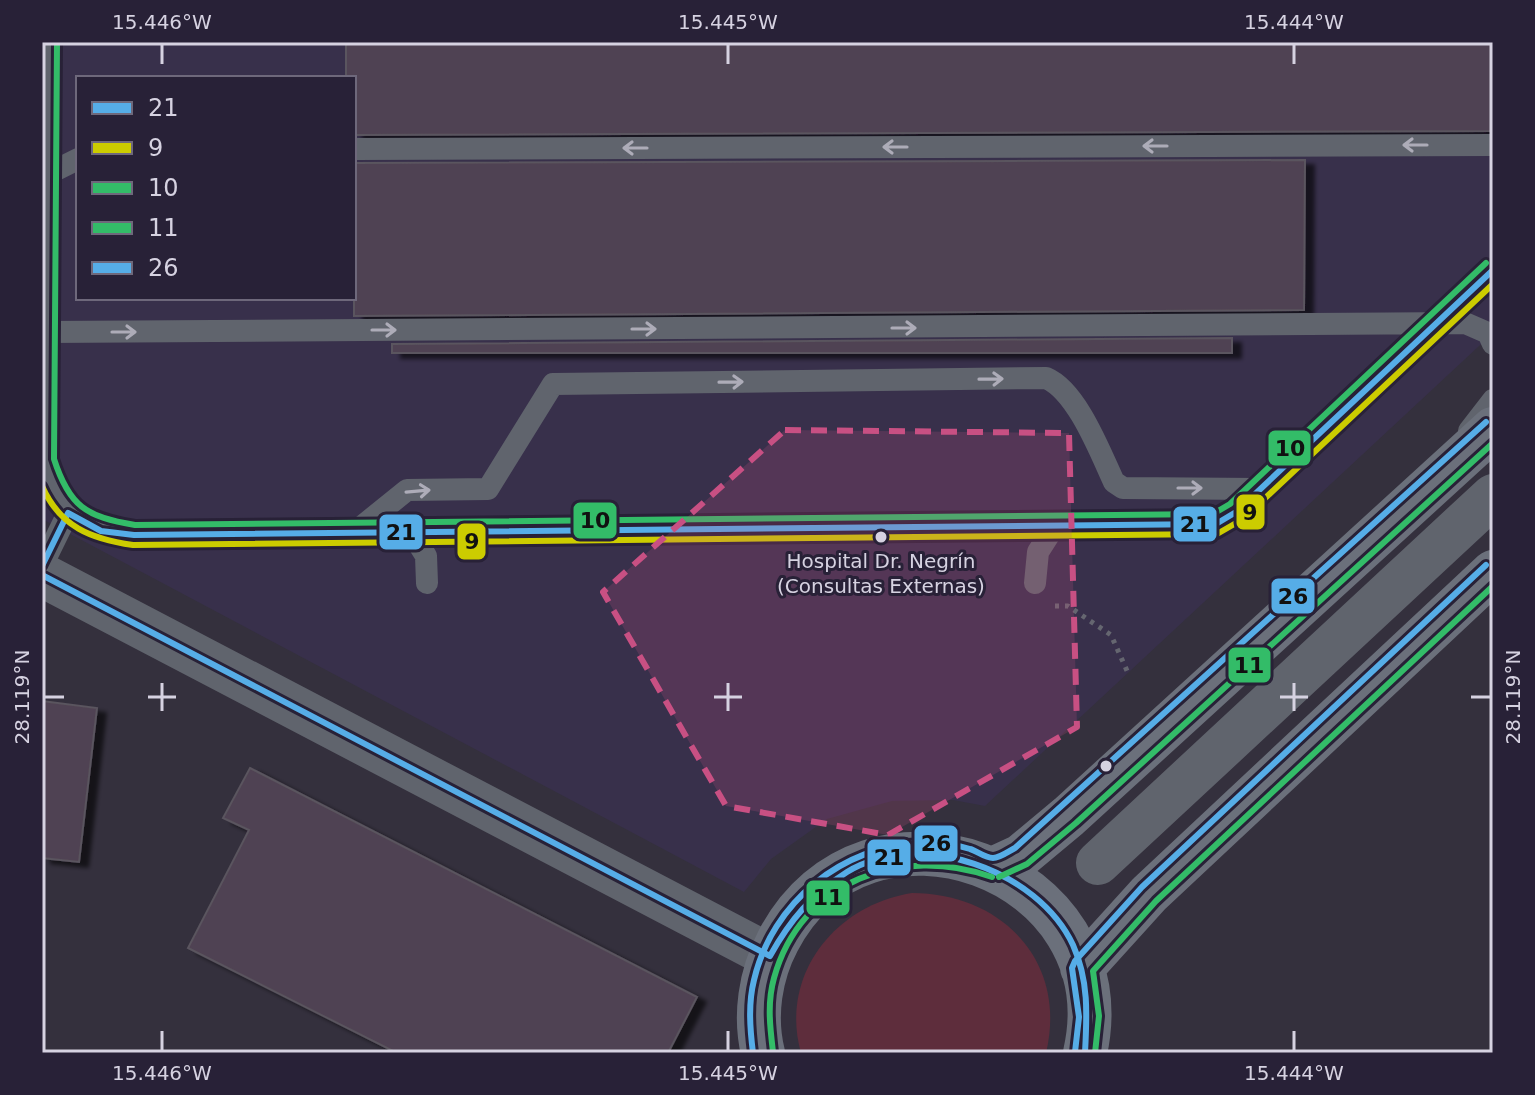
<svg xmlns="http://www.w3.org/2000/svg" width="1535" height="1095" font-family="'DejaVu Sans',sans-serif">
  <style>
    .built { fill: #38304b; fill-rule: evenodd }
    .green { fill: #5e2d3c }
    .building { fill: #504352; stroke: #5a545e; stroke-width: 2; filter: url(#shadow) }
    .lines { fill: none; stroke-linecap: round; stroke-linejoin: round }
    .path { stroke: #656670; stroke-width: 5; stroke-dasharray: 4 6; stroke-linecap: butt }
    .lane { stroke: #60646d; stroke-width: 22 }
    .street { stroke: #60646d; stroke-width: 44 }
    .secondary { stroke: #6b707b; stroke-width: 44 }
    .bus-1-casing { stroke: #282137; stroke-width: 12 }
    .bus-2-casing { stroke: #282137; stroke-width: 12 }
    .bus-3-casing { stroke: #282137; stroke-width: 12 }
    .bus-4-casing { stroke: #282137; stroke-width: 12 }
    .bus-5-casing { stroke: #282137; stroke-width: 12 }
    .bus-1 { stroke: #56ade7; stroke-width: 6 }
    .bus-2 { stroke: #cc0; stroke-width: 6 }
    .bus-3 { stroke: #33bc68; stroke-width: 6 }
    .bus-4 { stroke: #33bc68; stroke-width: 6 }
    .bus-5 { stroke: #56ade7; stroke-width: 6 }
    .oneway { stroke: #adacb8 }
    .marked { fill: #c85083; fill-opacity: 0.2; stroke: #c85083; stroke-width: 6; stroke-dasharray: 16 10; stroke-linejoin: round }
    .ticks { fill: none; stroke: #d6d2e1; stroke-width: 3 }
    .bus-dot { fill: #d6d2e1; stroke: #282137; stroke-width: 3 }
    .labels { text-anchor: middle; stroke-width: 6; stroke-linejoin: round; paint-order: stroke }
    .bus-label { font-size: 20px; fill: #d6d2e1; stroke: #282137 }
    .line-badge { stroke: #282137; stroke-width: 3 }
    .pale-badge-label { font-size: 22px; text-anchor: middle; font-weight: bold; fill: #111 }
    .neatline { fill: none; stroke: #d6d2e1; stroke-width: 3 }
    .ticks-label { font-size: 20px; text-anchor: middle; fill: #d6d2e1 }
  </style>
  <defs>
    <filter id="shadow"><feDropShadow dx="9" dy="5" stdDeviation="2" flood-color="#0009"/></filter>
  </defs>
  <rect width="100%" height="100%" fill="#34303d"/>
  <path class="built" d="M42 42H1493V333L985 806 953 800 892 801 827 819 771 859 744 892 42 519ZM78 78H354V298H78Z"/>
  <path class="green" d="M912 893C1001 893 1068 961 1046 1053H801C779 975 835 905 912 893Z"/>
  <path class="building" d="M346 42H1493V131L354 135V78H346Z
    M1305 160 1304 310 354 316V163Z
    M1232 338V353H392V344Z
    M42 701 97 708 79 862 42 858Z
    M250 768 697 997 668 1053H397L188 948 249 830 223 818Z"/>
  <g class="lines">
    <path class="path" d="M1055 606H1068L1111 635 1128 673"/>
    <path class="lane" d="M47 42 44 460C58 514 79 528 134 535L1216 524 1236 512 1493 270
      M354 149 1493 145
      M48 174 78 159
      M46 332 1465 323 1488 333 1493 344
      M1469 431 1493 400
      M355 532 407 490 488 489 553 384 1046 378C1077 391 1100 452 1114 482L1123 488 1259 489
      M411 532 426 556 427 583
      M42 566 68 513
      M1035 583 1038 552 1054 527"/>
    <path class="street" d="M42 575 770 956
      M1098 863 1493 496"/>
    <path class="secondary" d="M995 868 1021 856 1069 816 1493 429
      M1082 968 1149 894 1493 572
      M763 1053C754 1016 760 975 778 941 865 773 1127 868 1085 1053"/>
    <defs>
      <path id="bus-1" d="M42 566 68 513 101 531 134 535 1216 524 1236 512 1493 270
        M42 575 770 956C790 920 812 894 847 872 920 828 1038 870 1073 945 1089 981 1087 1015 1085 1053"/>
      <path id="bus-2" d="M42 486C60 527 91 539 133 545L1217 534 1243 519 1493 284"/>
      <path id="bus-3" d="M57 42 54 459C69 506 86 517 135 525L1213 514 1230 504 1486 263"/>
      <path id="bus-4" d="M999 877 1027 864 1076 823 1493 443
        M773 1052C770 1027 767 1003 774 978 801 880 902 845 992 877
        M1095 1053 1099 1016 1093 971 1156 901 1493 586"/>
      <path id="bus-5" d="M1075 1052 1079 1017 1072 968 1075 961 1142 887 1486 565
        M753 1053C750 1029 748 1004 754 980 772 903 842 845 922 843 938 843 955 844 970 849 977 851 985 858 993 858 1000 858 1009 851 1015 848L1486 422"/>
    </defs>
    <use href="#bus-1" class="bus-1-casing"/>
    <use href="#bus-2" class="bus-2-casing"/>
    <use href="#bus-3" class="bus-3-casing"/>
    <use href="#bus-4" class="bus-4-casing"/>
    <use href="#bus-5" class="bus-5-casing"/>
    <use href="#bus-1" class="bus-1"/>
    <use href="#bus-2" class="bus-2"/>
    <use href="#bus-3" class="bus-3"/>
    <use href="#bus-4" class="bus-4"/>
    <use href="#bus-5" class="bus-5"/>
  </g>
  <defs><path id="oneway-shaft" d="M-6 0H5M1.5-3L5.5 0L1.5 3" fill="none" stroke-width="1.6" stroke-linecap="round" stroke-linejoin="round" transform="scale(2)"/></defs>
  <g class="oneway">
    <use href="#oneway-shaft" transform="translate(1415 145) rotate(180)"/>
    <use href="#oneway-shaft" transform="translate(1155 146) rotate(180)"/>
    <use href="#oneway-shaft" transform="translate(895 147) rotate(180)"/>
    <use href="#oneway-shaft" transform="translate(635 148) rotate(180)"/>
    <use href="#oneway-shaft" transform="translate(904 328)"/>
    <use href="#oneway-shaft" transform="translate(644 329)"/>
    <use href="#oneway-shaft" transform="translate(384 330)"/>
    <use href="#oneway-shaft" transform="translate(124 332)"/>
    <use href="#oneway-shaft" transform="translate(991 379) rotate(-1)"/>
    <use href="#oneway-shaft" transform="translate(731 382) rotate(-1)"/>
    <use href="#oneway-shaft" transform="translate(1190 488)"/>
    <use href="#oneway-shaft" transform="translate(418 491) rotate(-5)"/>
  </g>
  <path class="marked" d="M785 430 1069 433 1077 727 888 835 726 806 603 592Z"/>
  <path class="ticks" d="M162 44V64M728 44V64M1294 44V64M162 683V711M728 683V711M1294 683V711M44 697H64M148 697H176M714 697H742M1280 697H1308M1471 697H1491M162 1031V1051M728 1031V1051M1294 1031V1051"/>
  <g class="bus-dot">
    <circle cx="881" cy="537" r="7"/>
    <circle cx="1106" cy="766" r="7"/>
  </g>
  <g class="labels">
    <g class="bus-label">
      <text x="881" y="568">Hospital Dr. Negrín<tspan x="881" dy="25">(Consultas Externas)</tspan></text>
    </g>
  </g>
  <g class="line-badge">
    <rect x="1267" y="429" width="45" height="38" rx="8" fill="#33bc68"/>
    <rect x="1235" y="493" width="31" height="38" rx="8" fill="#cc0"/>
    <rect x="572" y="501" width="46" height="39" rx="8" fill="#33bc68"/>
    <rect x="1172" y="505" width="46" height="38" rx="8" fill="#56ade7"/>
    <rect x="378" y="513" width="46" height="38" rx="8" fill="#56ade7"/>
    <rect x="456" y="522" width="31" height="39" rx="8" fill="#cc0"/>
    <rect x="1270" y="577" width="46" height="38" rx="8" fill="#56ade7"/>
    <rect x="1227" y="646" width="45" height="38" rx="8" fill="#33bc68"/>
    <rect x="913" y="824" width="46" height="39" rx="8" fill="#56ade7"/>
    <rect x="866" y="838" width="46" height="39" rx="8" fill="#56ade7"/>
    <rect x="805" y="879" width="46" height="38" rx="8" fill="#33bc68"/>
  </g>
  <g class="pale-badge-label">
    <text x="1290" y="456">10</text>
    <text x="1250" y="520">9</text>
    <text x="595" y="528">10</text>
    <text x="1195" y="532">21</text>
    <text x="401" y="540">21</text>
    <text x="472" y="549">9</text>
    <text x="1293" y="604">26</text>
    <text x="1249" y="673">11</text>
    <text x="936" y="851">26</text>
    <text x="889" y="865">21</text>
    <text x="828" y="905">11</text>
  </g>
  <rect width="1535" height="1095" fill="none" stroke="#282137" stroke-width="88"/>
  <rect x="76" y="76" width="280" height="224" fill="#282137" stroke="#6e687b" stroke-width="2"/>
  <rect x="92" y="102" width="40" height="12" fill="#56ade7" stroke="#6e687b" stroke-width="2"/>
  <text x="148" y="116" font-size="24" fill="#d6d2e1">21</text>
  <rect x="92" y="142" width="40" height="12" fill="#cccc00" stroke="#6e687b" stroke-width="2"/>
  <text x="148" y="156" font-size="24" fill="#d6d2e1">9</text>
  <rect x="92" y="182" width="40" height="12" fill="#33bc68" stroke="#6e687b" stroke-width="2"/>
  <text x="148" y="196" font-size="24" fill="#d6d2e1">10</text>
  <rect x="92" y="222" width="40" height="12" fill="#33bc68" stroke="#6e687b" stroke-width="2"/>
  <text x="148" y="236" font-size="24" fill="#d6d2e1">11</text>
  <rect x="92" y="262" width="40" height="12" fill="#56ade7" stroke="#6e687b" stroke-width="2"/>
  <text x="148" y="276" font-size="24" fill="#d6d2e1">26</text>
  <rect x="44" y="44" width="1447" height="1007" class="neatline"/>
  <g class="ticks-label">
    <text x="162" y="29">15.446°W</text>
    <text x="728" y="29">15.445°W</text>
    <text x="1294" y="29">15.444°W</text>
    <text transform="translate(22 697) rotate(-90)" y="7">28.119°N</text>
    <text transform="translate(1513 697) rotate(-90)" y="7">28.119°N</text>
    <text x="162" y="1080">15.446°W</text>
    <text x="728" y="1080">15.445°W</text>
    <text x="1294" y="1080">15.444°W</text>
  </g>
</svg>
